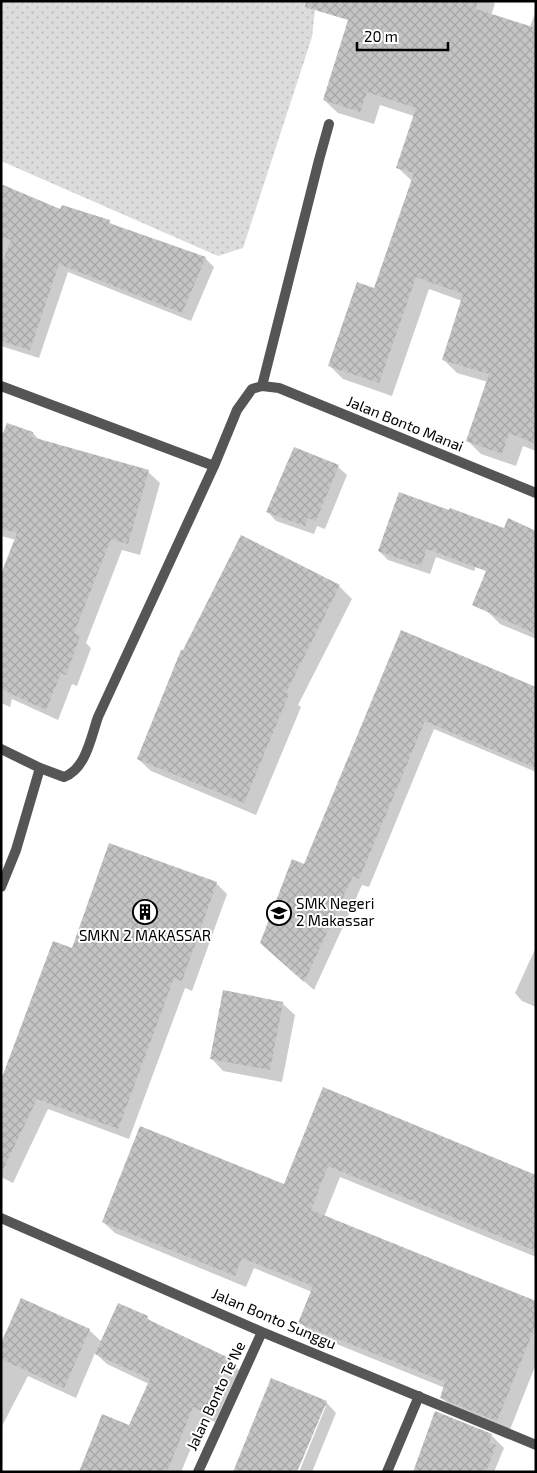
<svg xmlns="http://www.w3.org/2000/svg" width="537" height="1473" font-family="'Exo 2',sans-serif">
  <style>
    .grass { fill: url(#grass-dots) }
    .shadow { fill: #0003 }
    .building { fill: url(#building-cross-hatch) }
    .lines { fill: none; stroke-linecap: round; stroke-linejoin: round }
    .minor { stroke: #555; stroke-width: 10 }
    .labels { text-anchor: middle; stroke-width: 4; stroke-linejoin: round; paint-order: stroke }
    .street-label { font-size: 15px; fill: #000; stroke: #fff }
    .poi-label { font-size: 15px; fill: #000; stroke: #fff; text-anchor: start }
  </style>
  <defs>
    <pattern id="grass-dots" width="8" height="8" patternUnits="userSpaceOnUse" patternTransform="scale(1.25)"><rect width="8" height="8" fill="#dcdcdc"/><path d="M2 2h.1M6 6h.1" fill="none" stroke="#bbb" stroke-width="1.8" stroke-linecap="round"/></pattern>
    <pattern id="building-cross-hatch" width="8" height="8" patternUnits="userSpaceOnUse" patternTransform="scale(1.25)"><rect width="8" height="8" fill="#c4c4c4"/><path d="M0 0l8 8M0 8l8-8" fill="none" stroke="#a7a7a7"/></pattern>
  </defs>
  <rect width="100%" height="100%" fill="#fff"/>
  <path class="grass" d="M1 1H316L312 37 243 248 218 256 1 161Z"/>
  <path class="shadow" d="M352 1H492L495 4 491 15 530 27 536 10V451L523 446 516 466 481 454 467 440 488 382 457 373 444 360 462 301 429 289 392 396 343 379 329 365 374 290 412 181 397 167 414 116 380 105 374 124 338 113 324 100 349 21 347 19Z
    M1 185 61 210 109 222 114 226 205 258 214 267 191 321 68 272 39 358 1 346Z
    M8 424 33 433 40 441 148 472 160 483 140 555 122 550 86 643 91 648 77 686 72 684 58 720 12 699 10 707 1 703V578L16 540 1 536V431L4 433Z
    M338 467 347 475 325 529 317 526 314 534 276 521 268 512Z
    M488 529 474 571 436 557 430 574 388 560 379 551Z
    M536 533V639L500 624 488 612Z
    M241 537 339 586 352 599 298 705 301 707 256 815 151 771 138 759 184 652Z
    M402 632 536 688V772L434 729 369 887 362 885 314 990 271 952Z
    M216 883 227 894 192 991 185 988 129 1139 48 1109 13 1183 1 1177V1084L73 949Z
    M536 947V1007L522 1001 515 993Z
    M282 1003 295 1015 282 1082 223 1071 211 1058Z
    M324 1088 536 1176V1257L340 1177 324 1217 536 1303V1364L509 1432 453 1409 441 1397 445 1388 312 1334 300 1322 312 1292 254 1268 246 1287 115 1233 103 1222 285 1186Z
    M147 1318 153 1323 229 1359 239 1370 215 1422 204 1417 181 1472H80L129 1427 149 1384 107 1364 95 1353 76 1398 28 1376 1 1428V1346L89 1330 102 1342Z
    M326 1402 336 1413 312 1472H299L326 1406H323Z
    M491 1435 504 1448 494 1472H415Z"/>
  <path class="building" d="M306 1H478L476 9 536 28V444L509 433 502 454 466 441 489 374 442 360 463 294 416 277 379 383 328 366 357 282 374 288 414 173 396 168 416 108 367 92 360 112 323 100 348 20 305 7Z
    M1 184 60 209 62 205 110 220 109 223 206 257 182 313 59 264 30 350 1 341V266L11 240 1 237Z
    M7 423 33 432 32 437 149 470 128 544 111 539 74 633 80 636 66 675 61 673 46 710 1 689V574L17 533 1 528V438Z
    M294 447 339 465 316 521 308 518 305 526 266 512Z
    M399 492 449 510 450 508 504 528 508 518 536 531V634L472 605 486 571 427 549 421 566 378 551Z
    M241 535 340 585 286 693 289 694 244 803 137 759 181 650H183Z
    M401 630 536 687V768L425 721 359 879 353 876 304 982 260 943 292 859 304 864Z
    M109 843 217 882 182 981 174 978 118 1129 37 1099 1 1174V1080L53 941 72 948Z
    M223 990 283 1002 270 1070 210 1059Z
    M323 1087 536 1175V1251L328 1166 311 1210 536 1301V1324L497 1421 440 1398 445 1382 298 1323 313 1286 242 1258 235 1276 102 1222 140 1126 284 1184Z
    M21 1298 90 1329 64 1388 1 1359V1343Z
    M118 1303 148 1316 147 1319 229 1358 204 1412 193 1407 167 1472H79L102 1414 129 1425 150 1379 95 1354Z
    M271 1378 327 1401 297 1472H233Z
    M435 1411 492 1434 489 1443 496 1445 486 1472H413Z"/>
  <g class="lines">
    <path class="minor" d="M1 386 214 466 237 410 252 389 262 386 279 388 536 493
      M262 386 319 160 329 124
      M1 749 40 768 64 777C86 769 91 737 98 717L214 466
      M1 887 16 850 40 768
      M1 1218 262 1332 536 1445
      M198 1472 262 1332
      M387 1472 419 1396"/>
  </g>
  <defs>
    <symbol id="building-ring" viewBox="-11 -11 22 22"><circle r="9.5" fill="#fff" stroke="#000" stroke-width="1.5"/><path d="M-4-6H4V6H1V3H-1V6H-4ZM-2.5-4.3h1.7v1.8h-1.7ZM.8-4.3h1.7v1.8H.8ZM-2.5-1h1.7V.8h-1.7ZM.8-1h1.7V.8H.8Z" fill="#000"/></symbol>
    <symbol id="school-ring" viewBox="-11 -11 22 22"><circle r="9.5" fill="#fff" stroke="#000" stroke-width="1.5"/><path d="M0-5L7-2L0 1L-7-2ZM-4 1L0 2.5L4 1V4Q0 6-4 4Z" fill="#000"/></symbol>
  </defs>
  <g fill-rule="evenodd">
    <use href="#building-ring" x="131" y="898" width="28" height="28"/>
    <use href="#school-ring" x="265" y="899" width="28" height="28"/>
  </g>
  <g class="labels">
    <g class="street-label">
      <text transform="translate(405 424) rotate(22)" y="5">Jalan Bonto Manai</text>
      <text transform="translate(274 1319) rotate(23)" y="5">Jalan Bonto Sunggu</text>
      <text transform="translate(216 1396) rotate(-65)" y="5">Jalan Bonto Te'Ne</text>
    </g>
    <g class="poi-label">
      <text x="296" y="909">SMK Negeri<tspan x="296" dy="17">2 Makassar</tspan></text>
      <text x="145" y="941" text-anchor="middle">SMKN 2 MAKASSAR</text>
    </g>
  </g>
  <rect width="537" height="1473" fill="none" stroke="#000000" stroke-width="5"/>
  <path d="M357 42v8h91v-8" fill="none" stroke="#000000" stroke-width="2.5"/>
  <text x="364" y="42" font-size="15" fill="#000000" stroke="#ffffff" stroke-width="4" paint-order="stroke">20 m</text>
</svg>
